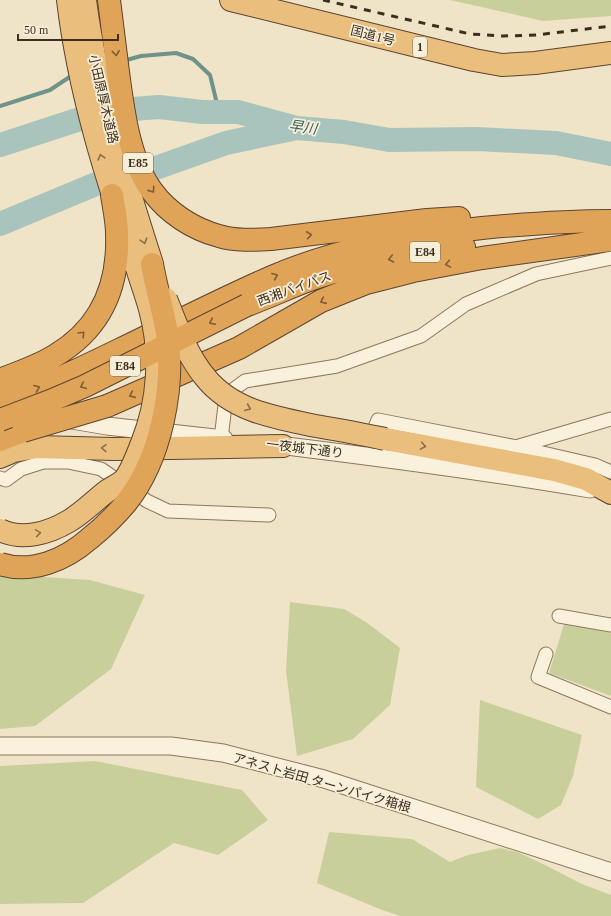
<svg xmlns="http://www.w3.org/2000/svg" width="611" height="916" font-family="'Times New Roman','Noto Sans JP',serif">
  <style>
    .green { fill: #c9cf9b }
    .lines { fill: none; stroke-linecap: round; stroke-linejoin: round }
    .stream { stroke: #6f938a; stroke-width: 4 }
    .river { stroke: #a9c4bc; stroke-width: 24 }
    .minor-casing { stroke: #8d765c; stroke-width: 15 }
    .tertiary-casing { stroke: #8d765c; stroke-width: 19 }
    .trunk-casing { stroke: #5b4430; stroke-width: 24 }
    .motorway-casing { stroke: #5b4430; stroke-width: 24 }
    .minor { stroke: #faf1dc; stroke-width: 13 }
    .tertiary { stroke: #faf1dc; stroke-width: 17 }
    .trunk { stroke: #eabe7c; stroke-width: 22 }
    .motorway { stroke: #e0a458; stroke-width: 22 }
    .rail { stroke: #3d2e20; stroke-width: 3; stroke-dasharray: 7 7; stroke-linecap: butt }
    .trunk-bridge-casing { stroke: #5b4430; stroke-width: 24; stroke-linecap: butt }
    .motorway-bridge-casing { stroke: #5b4430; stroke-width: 24; stroke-linecap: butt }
    .trunk-bridge { stroke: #eabe7c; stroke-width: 22 }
    .motorway-bridge { stroke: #e0a458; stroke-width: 22 }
    .oneway { stroke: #7e5d36 }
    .oneway2 { stroke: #8b6f49 }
    .labels { text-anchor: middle; stroke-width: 3.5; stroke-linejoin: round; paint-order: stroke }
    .shield { fill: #f7eed8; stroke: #756857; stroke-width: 1 }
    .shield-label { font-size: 12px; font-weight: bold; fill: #3d2e20 }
    .street-label { font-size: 13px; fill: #3d2e20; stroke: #f7eed8 }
    .water-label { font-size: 14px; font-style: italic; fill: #2f5d5a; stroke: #f7eed8 }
  </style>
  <rect width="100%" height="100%" fill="#f0e4c8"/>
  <path class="green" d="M450 0H611V16L543 21Z
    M0 572 13 575 90 580 145 595 111 669 35 726 0 729Z
    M290 602 344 609 366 622 400 648 390 705 353 739 297 756 286 671Z
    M564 624 611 633V696L549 673Z
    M480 700 582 735 573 776 561 805 538 819 476 787Z
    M95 761 242 790 268 820 218 855 174 843 83 903 0 904V766Z
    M329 832 412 839 450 862 468 855 500 848 517 852 541 863 582 884 611 895V916H400L382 910 317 883Z"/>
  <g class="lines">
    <path class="stream" d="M123 61 141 56 176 53 193 59 210 75 219 112
      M0 106 50 90 74 74"/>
    <path class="river" d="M0 145 77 120 133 109 159 107 202 112H238L297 128 344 132 389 140 477 139 556 143 611 154
      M0 224 96 184 153 169 226 143 292 129"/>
    <defs>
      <path id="minor" d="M221 439 225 405 227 396 230 392 245 381 337 366 421 336 466 304 536 274 611 258
        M369 442 378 420 517 447 595 465 611 472
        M519 446 611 419
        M0 478 6 480 21 469 43 462H68L101 469 147 501 168 511 269 515
        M559 616 611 625
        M546 654 538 677 611 707"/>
      <path id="tertiary" d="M66 419 107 426 224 439
        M270 444C377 457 484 471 590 489
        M0 746H171L223 753 324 779 611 872"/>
      <path id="trunk" d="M68 0C79 93 107 180 137 268
        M85 0C97 92 124 176 152 264
        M231 0 474 60 502 65 535 63 611 53
        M385 439 554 470 586 479 611 493
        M0 457 14 451 37 447 114 449 283 446"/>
      <path id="motorway" d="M109 0C112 24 115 48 118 72 123 110 129 160 152 191 168 213 193 229 219 236 235 241 254 240 271 239L427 220 459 218
        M247 305C269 297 290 287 312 279 361 262 413 254 464 247
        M0 380C19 372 39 366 56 355 101 328 119 286 117 234 117 221 114 208 112 195
        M0 401C41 388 80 369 119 350 171 325 221 299 274 276 340 248 411 236 482 228 525 224 568 221 611 221
        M107 406 239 348 321 301 366 283 413 271 482 258 611 240
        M0 440 23 431"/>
    </defs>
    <use href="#minor" class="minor-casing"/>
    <use href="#tertiary" class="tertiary-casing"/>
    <use href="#trunk" class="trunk-casing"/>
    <use href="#motorway" class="motorway-casing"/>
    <use href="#minor" class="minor"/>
    <use href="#tertiary" class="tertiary"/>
    <use href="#trunk" class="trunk"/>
    <use href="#motorway" class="motorway"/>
    <path class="rail" d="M323 0 470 34 503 36 536 35 611 26"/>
    <defs>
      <path id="trunk-bridge" d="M166 299C177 326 186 354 205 377 232 411 276 418 316 426 339 430 362 434 385 439
        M0 530C22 541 49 533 69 521 84 512 94 501 107 491 113 487 120 484 125 479 132 470 138 453 142 443 159 401 162 353 150 309 146 295 141 281 137 268"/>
      <path id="motorway-bridge" d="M0 420 50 401 85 386 247 305
        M23 431 107 406
        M0 564C32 574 65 560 89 539 103 528 115 516 126 503 161 459 175 387 167 333 163 310 156 287 152 264"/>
    </defs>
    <use href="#trunk-bridge" class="trunk-bridge-casing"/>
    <use href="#motorway-bridge" class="motorway-bridge-casing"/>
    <use href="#trunk-bridge" class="trunk-bridge"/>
    <use href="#motorway-bridge" class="motorway-bridge"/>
  </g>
  <defs><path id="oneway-chevron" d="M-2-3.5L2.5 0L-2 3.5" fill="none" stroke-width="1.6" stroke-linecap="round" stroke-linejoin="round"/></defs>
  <g class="oneway">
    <use href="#oneway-chevron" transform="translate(116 53) rotate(83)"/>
    <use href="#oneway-chevron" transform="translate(152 190) rotate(55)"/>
    <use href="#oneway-chevron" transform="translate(309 235) rotate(-8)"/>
    <use href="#oneway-chevron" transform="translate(391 259) rotate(168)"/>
    <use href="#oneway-chevron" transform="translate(448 264) rotate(170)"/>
    <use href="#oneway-chevron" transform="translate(275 276) rotate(-23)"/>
    <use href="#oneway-chevron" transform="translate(323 301) rotate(156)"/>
    <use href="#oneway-chevron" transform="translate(212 322) rotate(154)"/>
    <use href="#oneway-chevron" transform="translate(82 334) rotate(-46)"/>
    <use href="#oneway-chevron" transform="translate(83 386) rotate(155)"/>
    <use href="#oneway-chevron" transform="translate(37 388) rotate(-21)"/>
    <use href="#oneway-chevron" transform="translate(132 395) rotate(156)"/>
  </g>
  <g class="oneway2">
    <use href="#oneway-chevron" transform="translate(101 157) rotate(-106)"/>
    <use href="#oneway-chevron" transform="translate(144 241) rotate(73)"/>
    <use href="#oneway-chevron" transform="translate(248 408) rotate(23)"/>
    <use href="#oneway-chevron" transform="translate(423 446) rotate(10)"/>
    <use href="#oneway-chevron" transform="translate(104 448) rotate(-179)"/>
    <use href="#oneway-chevron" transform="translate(38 533) rotate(-9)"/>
  </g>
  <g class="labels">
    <g class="shield">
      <rect x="413" y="37" width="14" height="20" rx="3"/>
      <rect x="123" y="153" width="30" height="20" rx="3"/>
      <rect x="410" y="242" width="30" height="20" rx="3"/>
      <rect x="110" y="356" width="30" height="20" rx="3"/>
    </g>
    <g class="shield-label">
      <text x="420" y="51">1</text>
      <text x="138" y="167">E85</text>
      <text x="425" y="256">E84</text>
      <text x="125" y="370">E84</text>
    </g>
    <g class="street-label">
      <text transform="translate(373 35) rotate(14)" y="5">国道1号</text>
      <text transform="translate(104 99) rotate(77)" y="5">小田原厚木道路</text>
      <text transform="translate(294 288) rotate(-20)" y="5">西湘バイパス</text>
      <text transform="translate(305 448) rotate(7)" y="5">一夜城下通り</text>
      <text transform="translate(322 782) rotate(16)" y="5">アネスト岩田 ターンパイク箱根</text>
    </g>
    <g class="water-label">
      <text transform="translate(303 127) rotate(8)" y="5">早川</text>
    </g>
  </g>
  <path d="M18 34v6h100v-6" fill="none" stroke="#3d2e20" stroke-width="2"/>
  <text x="24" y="34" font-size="12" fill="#3d2e20" stroke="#f7eed8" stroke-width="3" paint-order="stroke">50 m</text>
</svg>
